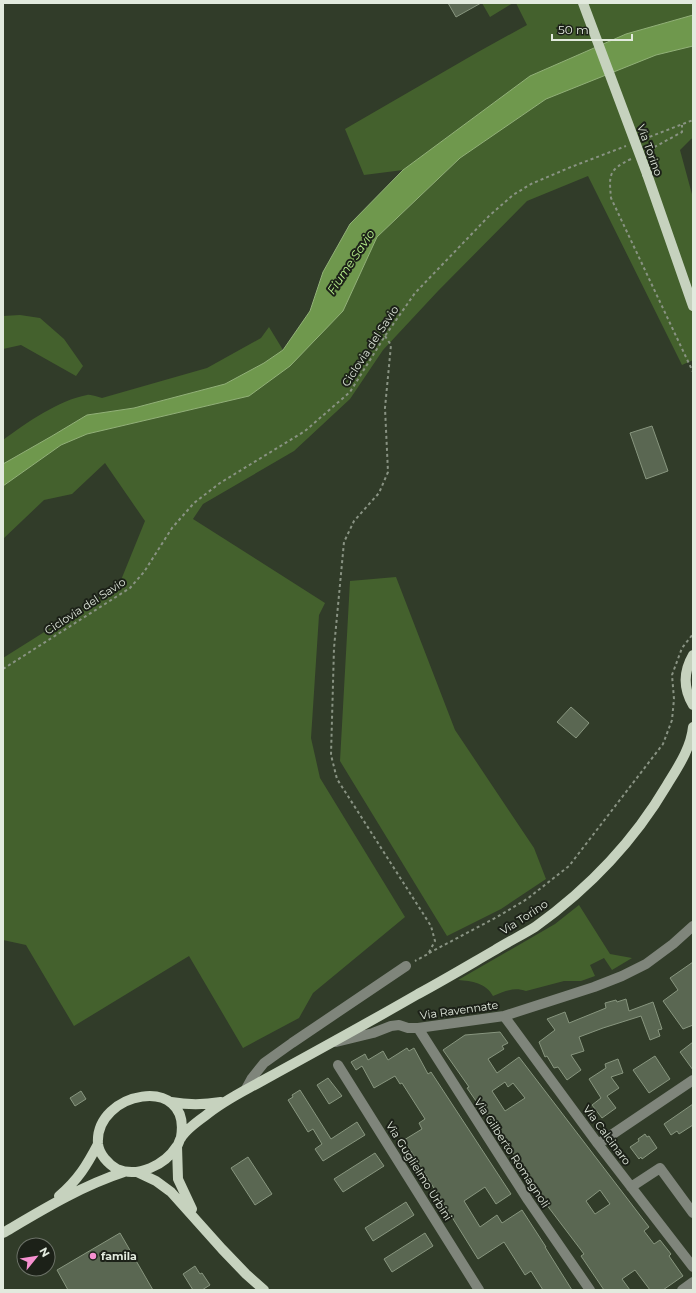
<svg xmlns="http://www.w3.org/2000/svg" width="696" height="1293" font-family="Montserrat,sans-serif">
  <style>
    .green { fill: #44612d }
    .water { fill: #6f984d; stroke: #92b178 }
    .building { fill: #5a6752; stroke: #88967f; fill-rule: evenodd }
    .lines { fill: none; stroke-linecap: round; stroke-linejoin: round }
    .path { stroke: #899383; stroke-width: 2; stroke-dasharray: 3 3; stroke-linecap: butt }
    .minor { stroke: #7f857b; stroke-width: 10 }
    .major { stroke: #c6d2be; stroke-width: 10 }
    .major-bridge { stroke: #c6d2be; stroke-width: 10 }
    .poi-dot { fill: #f690d0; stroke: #1c2118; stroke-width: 1.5 }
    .labels { text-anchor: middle; stroke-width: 4; stroke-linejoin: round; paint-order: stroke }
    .street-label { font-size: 11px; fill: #e2eade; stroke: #1c2118 }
    .poi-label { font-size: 11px; font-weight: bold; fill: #e2eade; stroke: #1c2118; text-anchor: start }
    .water-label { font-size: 12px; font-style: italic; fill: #b8f28c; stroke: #1c2118 }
  </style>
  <rect width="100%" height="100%" fill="#313c29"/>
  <path class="green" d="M482 3H513L490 17Z
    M516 3H693V15L626 34 530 76 403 170 364 175 345 129 478 52 527 25Z
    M693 46V138L691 139 680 150 693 198V360L682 365 588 176 527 201 438 291 383 350 350 399 294 451 203 504 193 519 325 603 319 615 311 738 320 778 405 917 313 993 299 1018 243 1048 189 956 74 1026 26 945 3 940V658L119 585 145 521 105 463 72 494 44 500 3 539V486L61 445 87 434 249 396 343 311 377 237 460 158 546 99 656 54Z
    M20 315 40 318 64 339 83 366 76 376 21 345 3 349V316Z
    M269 327 283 350 264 363 225 384 134 408 87 415 52 436 3 464V440C26 423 59 400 87 395 91 394 97 397 102 398L207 368 261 338Z
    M396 577 455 730 534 848 546 879 501 909 447 936 340 761 350 581Z
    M579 905 610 954 632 958 612 970 604 958 590 965 595 976 581 981H564L526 991C514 987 504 991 493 996 486 983 472 981 458 980L555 924Z"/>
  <path class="water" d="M693 15V46L656 55 546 99 460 158 377 237 343 311 290 366 249 396 87 434 61 445 3 486V464L52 436 87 415 134 408 225 384 264 363 283 350 310 311 323 272 350 224 403 170 530 76 626 34Z"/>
  <path class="building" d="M448 3H481L456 17Z
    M652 426 668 471 646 479 630 433Z
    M571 707 589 723 576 738 557 722Z
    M693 962V1025L683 1029 663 1001 678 990 670 978Z
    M626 999 629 1011 653 1002 662 1029 658 1030 660 1036 650 1040 641 1016 603 1028 579 1037 584 1051 571 1055 581 1070 567 1080 558 1067 554 1068 547 1056 545 1057 539 1042 555 1030 547 1019 565 1012 569 1023 606 1008 605 1003 616 1000 617 1002Z
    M500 1032 508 1043 502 1046 504 1049 488 1059 497 1073 519 1057 649 1227 644 1231 654 1244 660 1240 671 1254 669 1256 683 1276 663 1290H650L635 1270 622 1279 630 1290H604L581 1256 584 1254 546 1204 547 1203 477 1100 476 1101 467 1088 469 1087 443 1050 465 1035ZM505 1082 508 1087 513 1083 525 1098 505 1111 492 1091ZM600 1190 610 1204 595 1214 586 1201Z
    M693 1042V1070L680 1052Z
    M407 1048 409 1051 414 1048 428 1074 431 1072 511 1194 496 1204 485 1187 464 1201 480 1227 497 1215 502 1223 522 1210 546 1247H545L572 1290H543L531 1271 525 1275 504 1242 478 1259 404 1140 422 1129 419 1123 425 1119 402 1083 400 1084 395 1076 374 1088 362 1066 356 1070 351 1062 365 1054 368 1060 383 1051 388 1060Z
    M655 1056 670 1079 649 1093 633 1070Z
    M618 1059 623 1073 611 1077 619 1088 607 1096 616 1108 602 1118 592 1105 601 1098 589 1079 606 1068 605 1064Z
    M328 1078 342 1096 329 1104 317 1085Z
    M300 1090 331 1139 357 1122 365 1135 323 1161 315 1149 322 1144 313 1129 308 1132 288 1100 293 1097 292 1095Z
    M81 1091 86 1099 75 1106 70 1098Z
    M693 1104V1125L679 1134 677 1131 671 1135 664 1124Z
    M645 1134 647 1137 649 1136 657 1148 642 1159 641 1157 639 1159 630 1147 639 1141 638 1139Z
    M375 1153 384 1166 343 1192 334 1179Z
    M248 1157 272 1194 255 1205 231 1168Z
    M406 1202 414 1215 373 1241 365 1228Z
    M120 1233 153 1290H68L57 1270Z
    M425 1233 433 1246 392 1272 384 1259Z
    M195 1266 200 1274 202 1273 210 1285 202 1290H193L183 1274Z"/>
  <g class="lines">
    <path class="path" d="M644 139 693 120
      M649 150 682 132V125
      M631 159C608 170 609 175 611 198L693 372
      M385 336 391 345 385 408 388 472 379 493 354 521 344 542 334 648 331 755 337 779 431 926 435 941 428 954 415 961
      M3 669 130 588 144 572 172 528 194 503 220 483 305 431 350 392 385 336 415 293 489 216 513 195 531 184 571 167 626 146
      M429 953 497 917 527 899 569 866 663 744 672 720 674 699 672 675 682 648 693 634"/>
    <path class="minor" d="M504 1016 598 1144 693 1267
      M418 1028 528 1200 590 1290
      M336 1042 373 1033 391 1026 399 1025 408 1028H418L504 1016 594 987 622 976 646 964 673 944 693 926
      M338 1065 479 1290
      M246 1089 252 1078 264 1063 292 1043 406 966
      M598 1144 693 1080
      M631 1187 660 1168 693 1213
      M682 1290 693 1282"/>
    <path class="major" d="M647 174 693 306
      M693 655C683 672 683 688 693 705
      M171 1102C188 1105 203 1105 221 1102
      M181 1137C192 1073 94 1091 98 1144 99 1154 108 1164 117 1169 138 1178 165 1165 177 1146 179 1144 179 1140 181 1138 185 1131 198 1121 205 1116 223 1101 240 1093 260 1082 313 1053 366 1024 418 994 444 980 469 965 495 950 508 942 522 935 535 927 588 889 634 841 667 785 678 767 691 748 693 727
      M177 1146 178 1179 192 1209
      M137 1172 156 1181 171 1192 222 1249 246 1274 264 1290
      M59 1196C78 1180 87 1165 98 1144
      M3 1233C42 1210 81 1186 124 1172"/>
    <path class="major-bridge" d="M583 3 647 174"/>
  </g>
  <circle class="poi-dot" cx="93" cy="1256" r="4"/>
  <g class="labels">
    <g class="street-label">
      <text transform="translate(650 150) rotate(70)" y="4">Via Torino</text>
      <text transform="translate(370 346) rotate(-57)" y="4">Ciclovia del Savio</text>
      <text transform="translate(85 606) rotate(-33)" y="4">Ciclovia del Savio</text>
      <text transform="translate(524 917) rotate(-33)" y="4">Via Torino</text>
      <text transform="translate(459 1010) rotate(-8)" y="4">Via Ravennate</text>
      <text transform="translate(607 1135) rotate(53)" y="4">Via Calcinaro</text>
      <text transform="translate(512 1153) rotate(57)" y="4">Via Gilberto Romagnoli</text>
      <text transform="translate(419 1171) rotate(58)" y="4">Via Guglielmo Urbini</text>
    </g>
    <g class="poi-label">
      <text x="101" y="1260">famila</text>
    </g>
    <g class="water-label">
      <text transform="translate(351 262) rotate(-56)" y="4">Fiume Savio</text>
    </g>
  </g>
  <rect width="696" height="1293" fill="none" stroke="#e2eade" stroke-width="8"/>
  <g transform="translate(36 1257) rotate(60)"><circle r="19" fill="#1c2118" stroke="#6b7167"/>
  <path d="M0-3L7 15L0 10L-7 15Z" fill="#f690d0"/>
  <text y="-6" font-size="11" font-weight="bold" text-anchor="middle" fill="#e2eade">N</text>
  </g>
  <path d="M552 34v6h80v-6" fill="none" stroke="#e2eade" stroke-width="2"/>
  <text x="558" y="34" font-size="12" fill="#e2eade" stroke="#1c2118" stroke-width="3" paint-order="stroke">50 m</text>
</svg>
